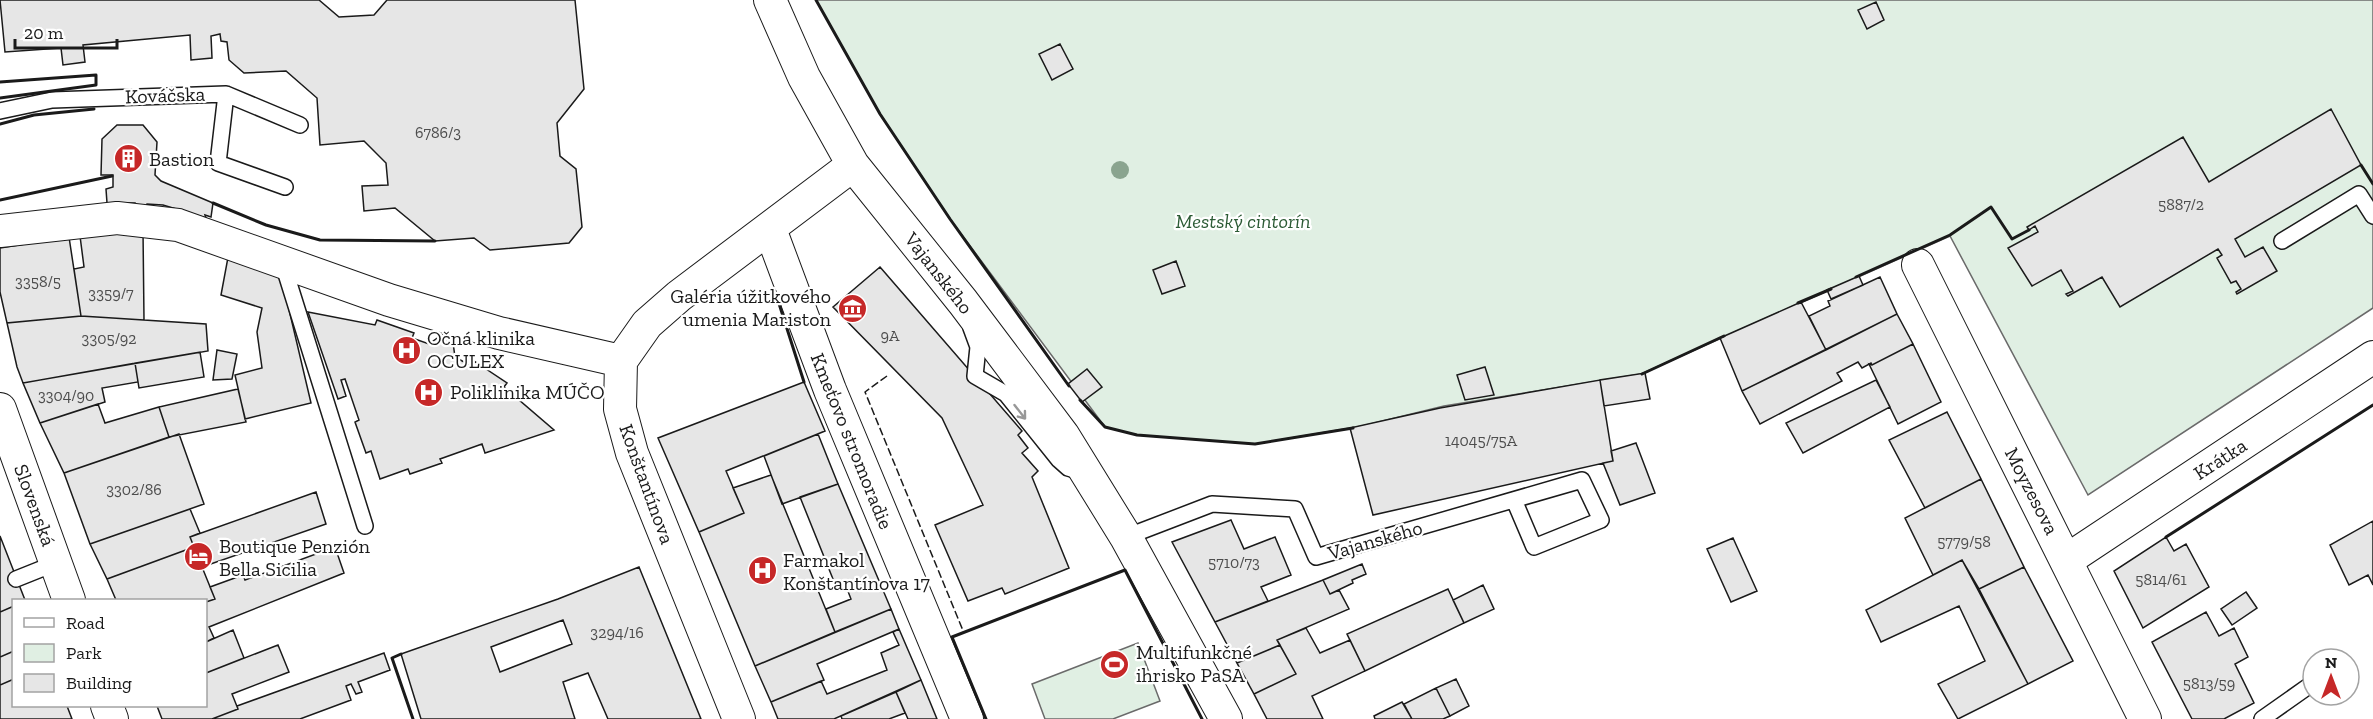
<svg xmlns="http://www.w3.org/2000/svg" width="2373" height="719" font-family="'Zilla Slab',serif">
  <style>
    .green { fill: #e0efe3; stroke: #6a6a6a; stroke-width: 1.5 }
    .building { fill: #e6e6e6; stroke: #1a1a1a; stroke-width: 1.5; fill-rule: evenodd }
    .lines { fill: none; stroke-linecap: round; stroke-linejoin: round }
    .lane-casing { stroke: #1a1a1a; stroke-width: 18 }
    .street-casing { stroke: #1a1a1a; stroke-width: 34 }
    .lane { stroke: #fff; stroke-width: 15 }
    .street { stroke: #fff; stroke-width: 32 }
    .fence { stroke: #1a1a1a; stroke-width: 1.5; stroke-dasharray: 8 3; stroke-linecap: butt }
    .wall { stroke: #1a1a1a; stroke-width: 3 }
    .tree { fill: #8aa48f }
    .oneway { stroke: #989898 }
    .labels { text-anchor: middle; stroke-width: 4.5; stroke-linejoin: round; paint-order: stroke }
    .number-label { font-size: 16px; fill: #4d4d4d }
    .street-label { font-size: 20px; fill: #1a1a1a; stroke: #fff }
    .poi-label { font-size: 20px; fill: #1a1a1a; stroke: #fff; text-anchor: start }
    .park-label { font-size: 20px; font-style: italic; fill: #2b5a34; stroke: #fff }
  </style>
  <rect width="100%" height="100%" fill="#fff"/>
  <path class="green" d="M816 0H2373V308L2088 495 1950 236 1641 374 1444 406 1362 426 1255 444 1137 435 1105 427 950 219 880 114Z
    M1138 643 1160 701 1113 719H1045L1032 684Z"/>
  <path class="building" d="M0 0H319L339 17 374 15 387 0H575L584 89 557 123 560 156 576 169 582 227 569 243 490 250 474 238 435 241 395 208 364 211 362 186 388 185 386 163 364 141 320 145 317 98 286 71 244 73 229 60 227 42 221 41 220 34 211 36 212 58 191 60 190 35 83 45 85 62 63 65 61 48 5 52Z
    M1876 2 1884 20 1867 29 1858 10Z
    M1060 44 1073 69 1052 80 1039 54Z
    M2331 109 2361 165 2235 239 2245 257 2263 247 2277 271 2237 294 2236 292 2241 289 2236 281 2231 283 2217 258 2222 255 2218 249 2120 307 2102 277 2068 296 2066 294 2073 291 2061 270 2032 286 2008 248 2038 232 2035 226 2029 230 2027 227 2183 137 2209 182Z
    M117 125H143L157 142 155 175 161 181 213 203 211 217 205 215 206 218 163 205 147 204 146 207H135V203H107L106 189 113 187V175H101L102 139Z
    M143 230 144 320 81 316 74 269 84 267 80 236Z
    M69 237 81 316 7 323 0 292V248Z
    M229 252 279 267 311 403 245 419 235 375 262 368 257 332 262 308 221 295Z
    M1176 261 1185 286 1162 294 1153 270Z
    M880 267 1022 431 1018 435 1028 448 1022 453 1038 471 1032 477 1069 568 1005 594 1002 588 968 601 935 525 983 505 942 418 833 307Z
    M1859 276 1863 285 1831 299 1827 290Z
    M1880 277 1897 314 1826 350 1809 316 1830 306 1828 301Z
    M1801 302 1826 350 1742 391 1720 338Z
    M308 312 375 325 377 320 414 333 412 338 429 344 451 328 455 357 471 366 474 361 507 383 504 387 554 430 485 453 482 444 440 459 442 463 410 474 408 469 380 479 371 451 366 453 355 422 359 420 345 379 341 380 346 396 338 399Z
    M1897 314 1913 344 1872 365 1871 363 1862 368 1858 362 1837 373 1842 381 1760 424 1742 391Z
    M81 316 206 324 208 351 23 383 17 367 7 323Z
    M1913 344 1941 402 1898 424 1869 364 1872 365Z
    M217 350 237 354 232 379 213 380Z
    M200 352 204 377 139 388 135 363Z
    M135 363 138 382 102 388 105 402 40 423 23 383Z
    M1485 367 1494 395 1465 400 1457 375Z
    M1087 369 1102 387 1082 402 1068 384Z
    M1645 373 1650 399 1604 406 1600 380Z
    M1600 380 1613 461 1373 515 1350 428 1440 408Z
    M1876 380 1890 407 1803 453 1786 423Z
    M804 382 825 431 726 471 744 513 699 532 658 438Z
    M238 389 246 422 169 437 159 407Z
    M98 404 105 423 159 407 169 437 64 473 40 423Z
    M1947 412 1981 479 1925 508 1889 440Z
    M179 434 204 504 90 544 64 473Z
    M818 434 838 484 782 504 764 456Z
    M1636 443 1655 493 1620 505 1603 463 1613 461 1611 451Z
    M771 475 835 632 755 666 699 532 744 513 733 488Z
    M1981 479 2024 567 1979 589 1962 560 1933 575 1905 518Z
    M838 484 891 609 835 632 826 609 851 599 844 581 835 584 800 497Z
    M316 492 326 524 202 567 215 599 206 602V600H116L107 579 194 547 190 537Z
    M190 509 200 533 190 537 194 547 107 579 90 544Z
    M1231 520 1244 549 1275 537 1291 575 1261 587 1268 601 1215 622 1172 542Z
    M2373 521V585L2368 575 2349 585 2330 545Z
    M0 536 25 600H14V606L0 612Z
    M2166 537 2174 551 2186 544 2209 587 2143 628 2114 571Z
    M1733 538 1757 591 1731 602 1707 549Z
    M335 547 344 573 209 627 214 638 206 642V602L215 599 210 587 243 575 245 580Z
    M1962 560 2028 684 1958 719 1938 684 1985 661 1959 606 1881 642 1866 610Z
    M1362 564 1366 574 1352 580 1353 583 1330 594 1323 580Z
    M639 567 701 719H608L588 673 563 682 575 719H421L401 654 558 599ZM563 620 572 644 500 672 491 647Z
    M2024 567 2073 661 2028 684 1979 589Z
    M1323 580 1330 594 1339 590 1349 609 1277 640 1280 645 1237 663 1215 622Z
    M1483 585 1494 609 1464 623 1453 600Z
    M1448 589 1464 623 1365 671 1347 634Z
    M2246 592 2257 608 2232 625 2221 609Z
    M14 606V651L0 657V612Z
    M891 609 899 629 817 664 824 680 771 702 755 666Z
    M2206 612 2219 636 2234 628 2248 657 2235 664 2254 703 2224 719H2192L2152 642Z
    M1306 628 1320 653 1350 640 1365 671 1312 696 1323 719H1267L1254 694 1296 674 1277 640Z
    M899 629 921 680 834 719H778L771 702 821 681 827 694 887 670 881 653 899 645 893 632Z
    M233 630 244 658 206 673V642Z
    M278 645 289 672 232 694 238 709 212 719H162L157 706H206V673Z
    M1280 645 1296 674 1254 694 1237 663Z
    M14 651V679L0 685V657Z
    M384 653 390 670 358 682 362 692 356 694 351 684 346 686 351 700 300 719H212L238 709 237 706Z
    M14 679V706H67L72 719H0V685Z
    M1456 679 1469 706 1450 716 1436 688Z
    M921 680 937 719H908L896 692Z
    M1436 688 1450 716 1443 719H1412L1404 704Z
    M896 692 905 713 889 719H842L841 716Z
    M1402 702 1412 719H1375L1374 716Z"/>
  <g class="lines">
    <defs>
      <path id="lane" d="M226 94 300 125
        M0 111 52 100 226 94 218 163 285 187
        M2282 241 2359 194 2373 216
        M282 261 365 526
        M971 328 978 347 975 376 1006 394 1059 460 1068 468 1078 471
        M1126 537 1212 504 1295 509 1316 557 1582 480 1601 520 1534 547 1514 500
        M16 579 56 563
        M2262 719 2313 683"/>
      <path id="street" d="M770 0 804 77 853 165 963 302 1063 435 1126 537 1226 719
        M770 229 830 390 967 719
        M0 231 117 218 178 225 389 300 499 333 621 361
        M1918 265 2145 719
        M0 409 69 600
        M2067 560 2373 357
        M107 706 112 719
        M739 719 632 453 620 409 621 361 647 324 679 296 853 165"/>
    </defs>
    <use href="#lane" class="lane-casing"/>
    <use href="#street" class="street-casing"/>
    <use href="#lane" class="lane"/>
    <use href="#street" class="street"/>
    <path class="fence" d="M887 376 865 392 964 633"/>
    <path class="wall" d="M816 0 880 114 950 219 1069 386
      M0 82 96 75V85L0 98
      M0 124 34 115 94 109
      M2361 165 2373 184
      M0 200 112 176
      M213 203 266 225 320 240 435 241
      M1856 277 1950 235 1991 207 2012 239 2029 230
      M775 291 804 382
      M1798 303 1831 289
      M1642 374 1724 336
      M1080 400 1105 427 1137 435 1255 444 1353 428
      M2166 537 2373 405
      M401 654 392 658 413 719
      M986 719 952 637 1125 570 1202 719"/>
  </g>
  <circle class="tree" cx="1120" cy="170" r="9"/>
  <defs><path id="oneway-shaft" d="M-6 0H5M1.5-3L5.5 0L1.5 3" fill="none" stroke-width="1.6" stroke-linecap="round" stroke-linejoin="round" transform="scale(1.5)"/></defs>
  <use class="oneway" href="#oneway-shaft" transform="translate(1020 412) rotate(52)"/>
  <defs>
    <symbol id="building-disc" viewBox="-11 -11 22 22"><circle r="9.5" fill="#c62828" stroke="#fff"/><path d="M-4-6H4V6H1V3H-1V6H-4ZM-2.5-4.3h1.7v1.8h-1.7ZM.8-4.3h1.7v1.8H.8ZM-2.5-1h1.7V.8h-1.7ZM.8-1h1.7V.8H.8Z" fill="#fff"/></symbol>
    <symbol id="museum-disc" viewBox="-11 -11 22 22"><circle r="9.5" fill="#c62828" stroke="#fff"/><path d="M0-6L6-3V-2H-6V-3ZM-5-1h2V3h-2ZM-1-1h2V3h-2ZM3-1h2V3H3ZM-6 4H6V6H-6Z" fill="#fff"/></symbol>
    <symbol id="hospital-disc" viewBox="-11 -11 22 22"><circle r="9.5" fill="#c62828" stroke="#fff"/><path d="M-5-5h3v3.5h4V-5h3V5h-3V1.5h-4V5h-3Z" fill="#fff"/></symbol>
    <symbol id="hotel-disc" viewBox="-11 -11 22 22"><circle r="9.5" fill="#c62828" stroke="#fff"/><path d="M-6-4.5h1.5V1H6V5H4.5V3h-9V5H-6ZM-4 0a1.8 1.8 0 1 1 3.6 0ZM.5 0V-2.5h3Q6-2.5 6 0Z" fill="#fff"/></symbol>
    <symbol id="stadium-disc" viewBox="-11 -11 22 22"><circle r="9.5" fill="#c62828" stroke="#fff"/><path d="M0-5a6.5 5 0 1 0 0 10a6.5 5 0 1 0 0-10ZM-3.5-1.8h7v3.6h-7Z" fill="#fff"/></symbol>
  </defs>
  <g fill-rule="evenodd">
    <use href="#building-disc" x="112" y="142" width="33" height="33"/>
    <use href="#museum-disc" x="836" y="292" width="33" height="33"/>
    <use href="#hospital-disc" x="390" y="334" width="33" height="33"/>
    <use href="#hospital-disc" x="412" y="376" width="33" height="33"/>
    <use href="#hotel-disc" x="182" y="540" width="33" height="33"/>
    <use href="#hospital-disc" x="746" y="554" width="33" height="33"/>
    <use href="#stadium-disc" x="1098" y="648" width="33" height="33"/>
  </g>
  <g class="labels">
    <g class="number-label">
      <text x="438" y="138">6786/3</text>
      <text x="2181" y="210">5887/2</text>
      <text x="38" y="287">3358/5</text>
      <text x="111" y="299">3359/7</text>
      <text x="890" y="341">9A</text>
      <text x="109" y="344">3305/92</text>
      <text x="66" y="401">3304/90</text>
      <text x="1481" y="446">14045/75A</text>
      <text x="134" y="495">3302/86</text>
      <text x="1964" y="547">5779/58</text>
      <text x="1234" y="568">5710/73</text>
      <text x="2161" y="585">5814/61</text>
      <text x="617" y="638">3294/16</text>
      <text x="2209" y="689">5813/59</text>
    </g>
    <g class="street-label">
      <text transform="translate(165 95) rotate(-2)" y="7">Kováčska</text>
      <text transform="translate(939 273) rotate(52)" y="7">Vajanského</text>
      <text transform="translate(852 441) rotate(68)" y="7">Kmeťovo stromoradie</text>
      <text transform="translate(2220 459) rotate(-33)" y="7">Krátka</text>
      <text transform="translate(647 484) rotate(70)" y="7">Konštantínova</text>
      <text transform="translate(2032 491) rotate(63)" y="7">Moyzesova</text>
      <text transform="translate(35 505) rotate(70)" y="7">Slovenská</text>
      <text transform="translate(1375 540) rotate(-16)" y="7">Vajanského</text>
    </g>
    <g class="poi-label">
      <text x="149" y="166">Bastion</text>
      <text x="831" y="303" text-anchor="end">Galéria úžitkového<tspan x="831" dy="23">umenia Mariston</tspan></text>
      <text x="427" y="345">Očná klinika<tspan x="427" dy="23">OCULEX</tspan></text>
      <text x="450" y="399">Poliklinika MÚČO</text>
      <text x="219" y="553">Boutique Penzión<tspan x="219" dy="23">Bella Sicilia</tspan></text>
      <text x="783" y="567">Farmakol<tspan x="783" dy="23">Konštantínova 17</tspan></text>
      <text x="1136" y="659">Multifunkčné<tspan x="1136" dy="23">ihrisko PaSA</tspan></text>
    </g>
    <g class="park-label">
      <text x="1243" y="228">Mestský cintorín</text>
    </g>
  </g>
  <rect x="12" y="599" width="195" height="108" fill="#ffffff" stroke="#a3a3a3" stroke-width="1.5"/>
  <rect x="24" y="618" width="30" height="9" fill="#ffffff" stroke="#a3a3a3" stroke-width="1.5"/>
  <text x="66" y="629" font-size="18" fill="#1a1a1a">Road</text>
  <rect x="24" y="644" width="30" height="18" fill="#e0efe3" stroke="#a3a3a3" stroke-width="1.5"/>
  <text x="66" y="659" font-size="18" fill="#1a1a1a">Park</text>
  <rect x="24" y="674" width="30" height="18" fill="#e6e6e6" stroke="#a3a3a3" stroke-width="1.5"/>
  <text x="66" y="689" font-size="18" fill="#1a1a1a">Building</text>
  <g transform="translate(2331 677)"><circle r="28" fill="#ffffff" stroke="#a3a3a3" stroke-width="1.5"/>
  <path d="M0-4.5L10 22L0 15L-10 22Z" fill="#c62828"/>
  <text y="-9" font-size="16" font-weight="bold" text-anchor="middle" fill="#1a1a1a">N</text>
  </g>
  <path d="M15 39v9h102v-9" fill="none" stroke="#1a1a1a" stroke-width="3"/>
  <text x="24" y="39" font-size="18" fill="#1a1a1a" stroke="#ffffff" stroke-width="4.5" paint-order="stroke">20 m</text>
</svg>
